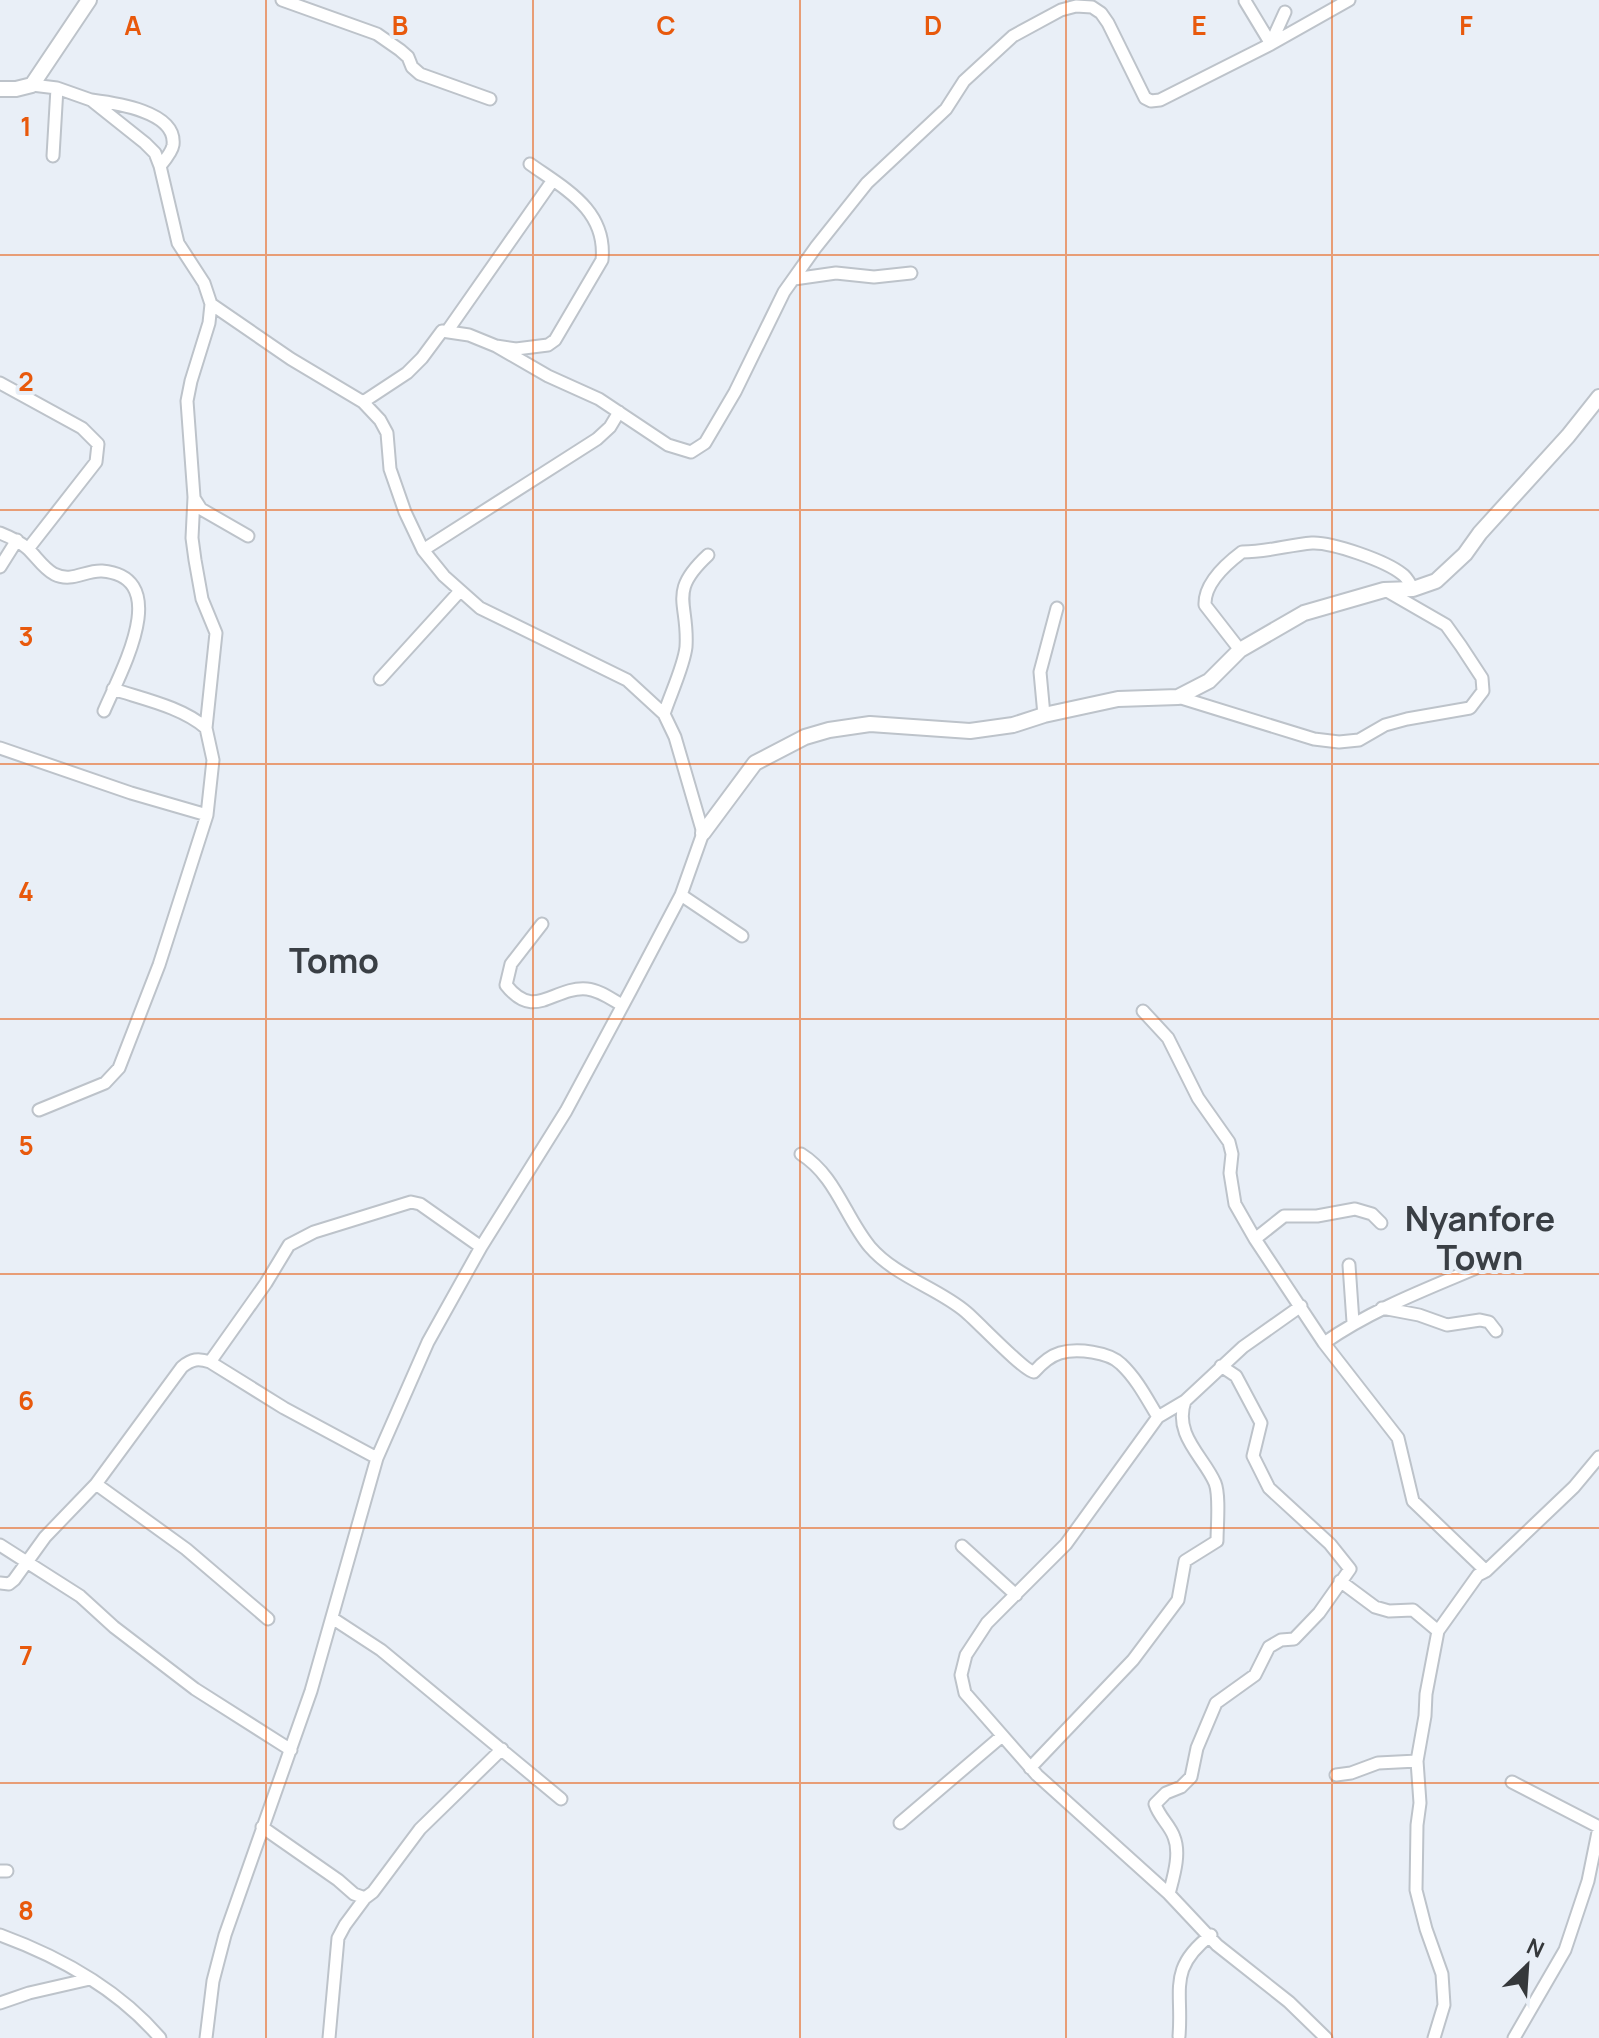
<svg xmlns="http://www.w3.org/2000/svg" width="1599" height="2038" font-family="Manrope,sans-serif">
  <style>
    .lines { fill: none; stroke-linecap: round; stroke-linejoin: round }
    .minor-casing { stroke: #bdc3ca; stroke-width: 15 }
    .tertiary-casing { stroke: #bdc3ca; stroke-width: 18 }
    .minor { stroke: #fff; stroke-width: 11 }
    .tertiary { stroke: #fff; stroke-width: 14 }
    .grid { fill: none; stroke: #e8590c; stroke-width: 2; stroke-opacity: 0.55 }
    .labels { text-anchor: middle; stroke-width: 8; stroke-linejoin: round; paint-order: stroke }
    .district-label { font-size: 34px; font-weight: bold; fill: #3a3f45; stroke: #e9eff7 }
    .grid-label { font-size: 26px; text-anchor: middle; font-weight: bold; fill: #e8590c; stroke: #e9eff7; stroke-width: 8; stroke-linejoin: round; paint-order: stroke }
  </style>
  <rect width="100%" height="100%" fill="#e9eff7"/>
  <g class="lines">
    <defs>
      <path id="minor" d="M282 0 377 34 400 50 408 57 412 67 420 74 490 99
        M1245 1 1271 44
        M1271 43 1285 12
        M32 85 57 88 91 100 145 143 155 153 160 166 178 243 204 283 211 304 291 359 363 402 380 420 387 433 390 469 405 512 423 550 444 576 480 608 627 680 664 714 675 737 703 833 681 895 631 990 566 1111 481 1247 428 1342 377 1458 311 1691 225 1935 213 1981 206 2038
        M91 100C114 103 177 111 173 145 172 152 165 160 160 166
        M53 156 57 88
        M794 279 836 273 874 277 911 273
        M448 330 553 180
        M496 346 548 376 599 399 668 445 691 452 705 443 735 392 784 292 816 247 867 183 946 109 964 81 1013 36 1061 10 1076 6 1092 7 1101 13 1108 23 1145 98 1151 101 1160 100 1271 44 1349 0
        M0 383 82 428 98 444 96 462 28 549
        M363 402 407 373 422 358 442 331 469 335 496 346 516 349 548 345 555 340 602 260C607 210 565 189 530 164
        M194 498 201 509 248 536
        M0 533C10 537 19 541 27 548 36 556 43 568 54 574 72 583 85 570 102 571 175 577 119 675 104 711
        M423 550 597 439 610 427 619 412
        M0 567 17 540
        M1240 650 1205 605C1204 584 1226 564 1242 552 1268 552 1288 545 1312 543 1332 542 1386 561 1402 574 1407 577 1410 584 1413 589
        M380 679 460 591
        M113 689C143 699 182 707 206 728
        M1178 697 1314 739 1339 742 1359 740 1385 725 1407 719 1470 708 1483 691 1482 678 1461 646 1446 625 1387 591
        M664 714C670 695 684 666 686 647 689 602 667 593 708 555
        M1044 715 1040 672 1057 608
        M0 748 131 793 207 815
        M681 895 742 936
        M542 924 511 964 506 985C535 1022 553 986 587 989 599 990 611 999 622 1005
        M1143 1011 1168 1038 1198 1098 1229 1142 1232 1154 1230 1173 1235 1204 1255 1239 1324 1343 1398 1438 1413 1501 1486 1571 1478 1575 1438 1631 1426 1694 1425 1716 1417 1761 1420 1803 1417 1825 1416 1890 1426 1929 1442 1974 1444 2005 1434 2038
        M39 1110 105 1083 119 1068 159 965 207 815 213 760 206 728 216 633 202 599 195 560 192 538 194 497 187 401 191 381 209 323 211 304
        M801 1154C836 1176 845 1217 870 1247 896 1277 938 1288 966 1312 978 1322 1024 1371 1034 1372 1041 1364 1050 1356 1060 1353 1077 1348 1109 1352 1121 1364 1137 1379 1147 1399 1158 1417
        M1255 1239 1284 1216H1317L1355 1209 1372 1214 1381 1223
        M1349 1265 1353 1322
        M1301 1306 1243 1347 1185 1401 1158 1417 1066 1544 987 1623 966 1655 961 1675 965 1693 1037 1775 1169 1894 1217 1945 1289 2002 1326 2038
        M1382 1308 1419 1315 1447 1325 1480 1320 1489 1322 1496 1331
        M1324 1343C1374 1308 1432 1287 1488 1263
        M210 1362 266 1283 289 1245 314 1232 411 1202 420 1204 481 1247
        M96 1484 186 1549 268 1619
        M0 1545 80 1596 114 1627 195 1689 291 1750
        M962 1546 1016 1595
        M1486 1571 1574 1487 1599 1457
        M1340 1581 1375 1607 1389 1611 1413 1610 1438 1631
        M0 1583 9 1584 14 1580 45 1537 96 1484 182 1367C192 1359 198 1358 210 1362L284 1408 377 1458
        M332 1618 381 1650 561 1799
        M1030 1768 1133 1660 1178 1600 1185 1561 1217 1541C1217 1527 1220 1495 1215 1483 1204 1457 1173 1435 1185 1401
        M1336 1775 1351 1773 1378 1763 1417 1761
        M1512 1782 1599 1827 1588 1881 1565 1950 1514 2038
        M900 1823 1002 1736
        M262 1827 338 1880 354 1894 365 1898 373 1892 420 1829 502 1749
        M0 1871H7
        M1169 1894C1173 1878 1181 1854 1174 1837 1170 1825 1159 1817 1155 1804L1166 1793 1181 1787 1191 1777 1197 1748 1216 1703 1255 1675 1269 1647 1281 1640 1294 1639 1319 1613 1350 1569 1330 1544 1269 1488 1253 1456 1261 1423 1236 1376 1221 1366
        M0 1935C60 1957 118 1989 160 2038
        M0 2003 29 1993 90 1979
        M1179 2036C1183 1990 1167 1969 1211 1935
        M329 2038 338 1938 345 1925 365 1898"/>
      <path id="tertiary" d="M0 89H16L32 85 89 0
        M703 833 755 763 805 737 829 730 870 724 970 731 1013 725 1044 715 1118 699 1178 697 1209 681 1240 650 1304 613 1384 590 1413 589 1436 581 1465 554 1480 533 1568 436 1599 397"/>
    </defs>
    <use href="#minor" class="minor-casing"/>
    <use href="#tertiary" class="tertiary-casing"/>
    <use href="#minor" class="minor"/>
    <use href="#tertiary" class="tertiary"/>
  </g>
  <path class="grid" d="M266 0V2038M533 0V2038M800 0V2038M1066 0V2038M1332 0V2038M0 255H1599M0 510H1599M0 764H1599M0 1019H1599M0 1274H1599M0 1528H1599M0 1783H1599"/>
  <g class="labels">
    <g class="district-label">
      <text x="334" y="973">Tomo</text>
      <text x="1480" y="1231">Nyanfore<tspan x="1480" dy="39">Town</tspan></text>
    </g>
  </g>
  <g class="grid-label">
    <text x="133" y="35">A</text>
    <text x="400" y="35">B</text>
    <text x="666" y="35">C</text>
    <text x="933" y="35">D</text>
    <text x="1199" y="35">E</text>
    <text x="1466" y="35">F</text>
    <text x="26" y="136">1</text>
    <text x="26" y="391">2</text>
    <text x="26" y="646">3</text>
    <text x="26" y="901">4</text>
    <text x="26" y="1155">5</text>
    <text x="26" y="1410">6</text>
    <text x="26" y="1665">7</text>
    <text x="26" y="1920">8</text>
  </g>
  <g transform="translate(1527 1966) rotate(25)" stroke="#e9eff7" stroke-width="6" paint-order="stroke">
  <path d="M0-6L14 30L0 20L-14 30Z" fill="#35383b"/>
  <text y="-12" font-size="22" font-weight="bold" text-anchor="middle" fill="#35383b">N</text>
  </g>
</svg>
